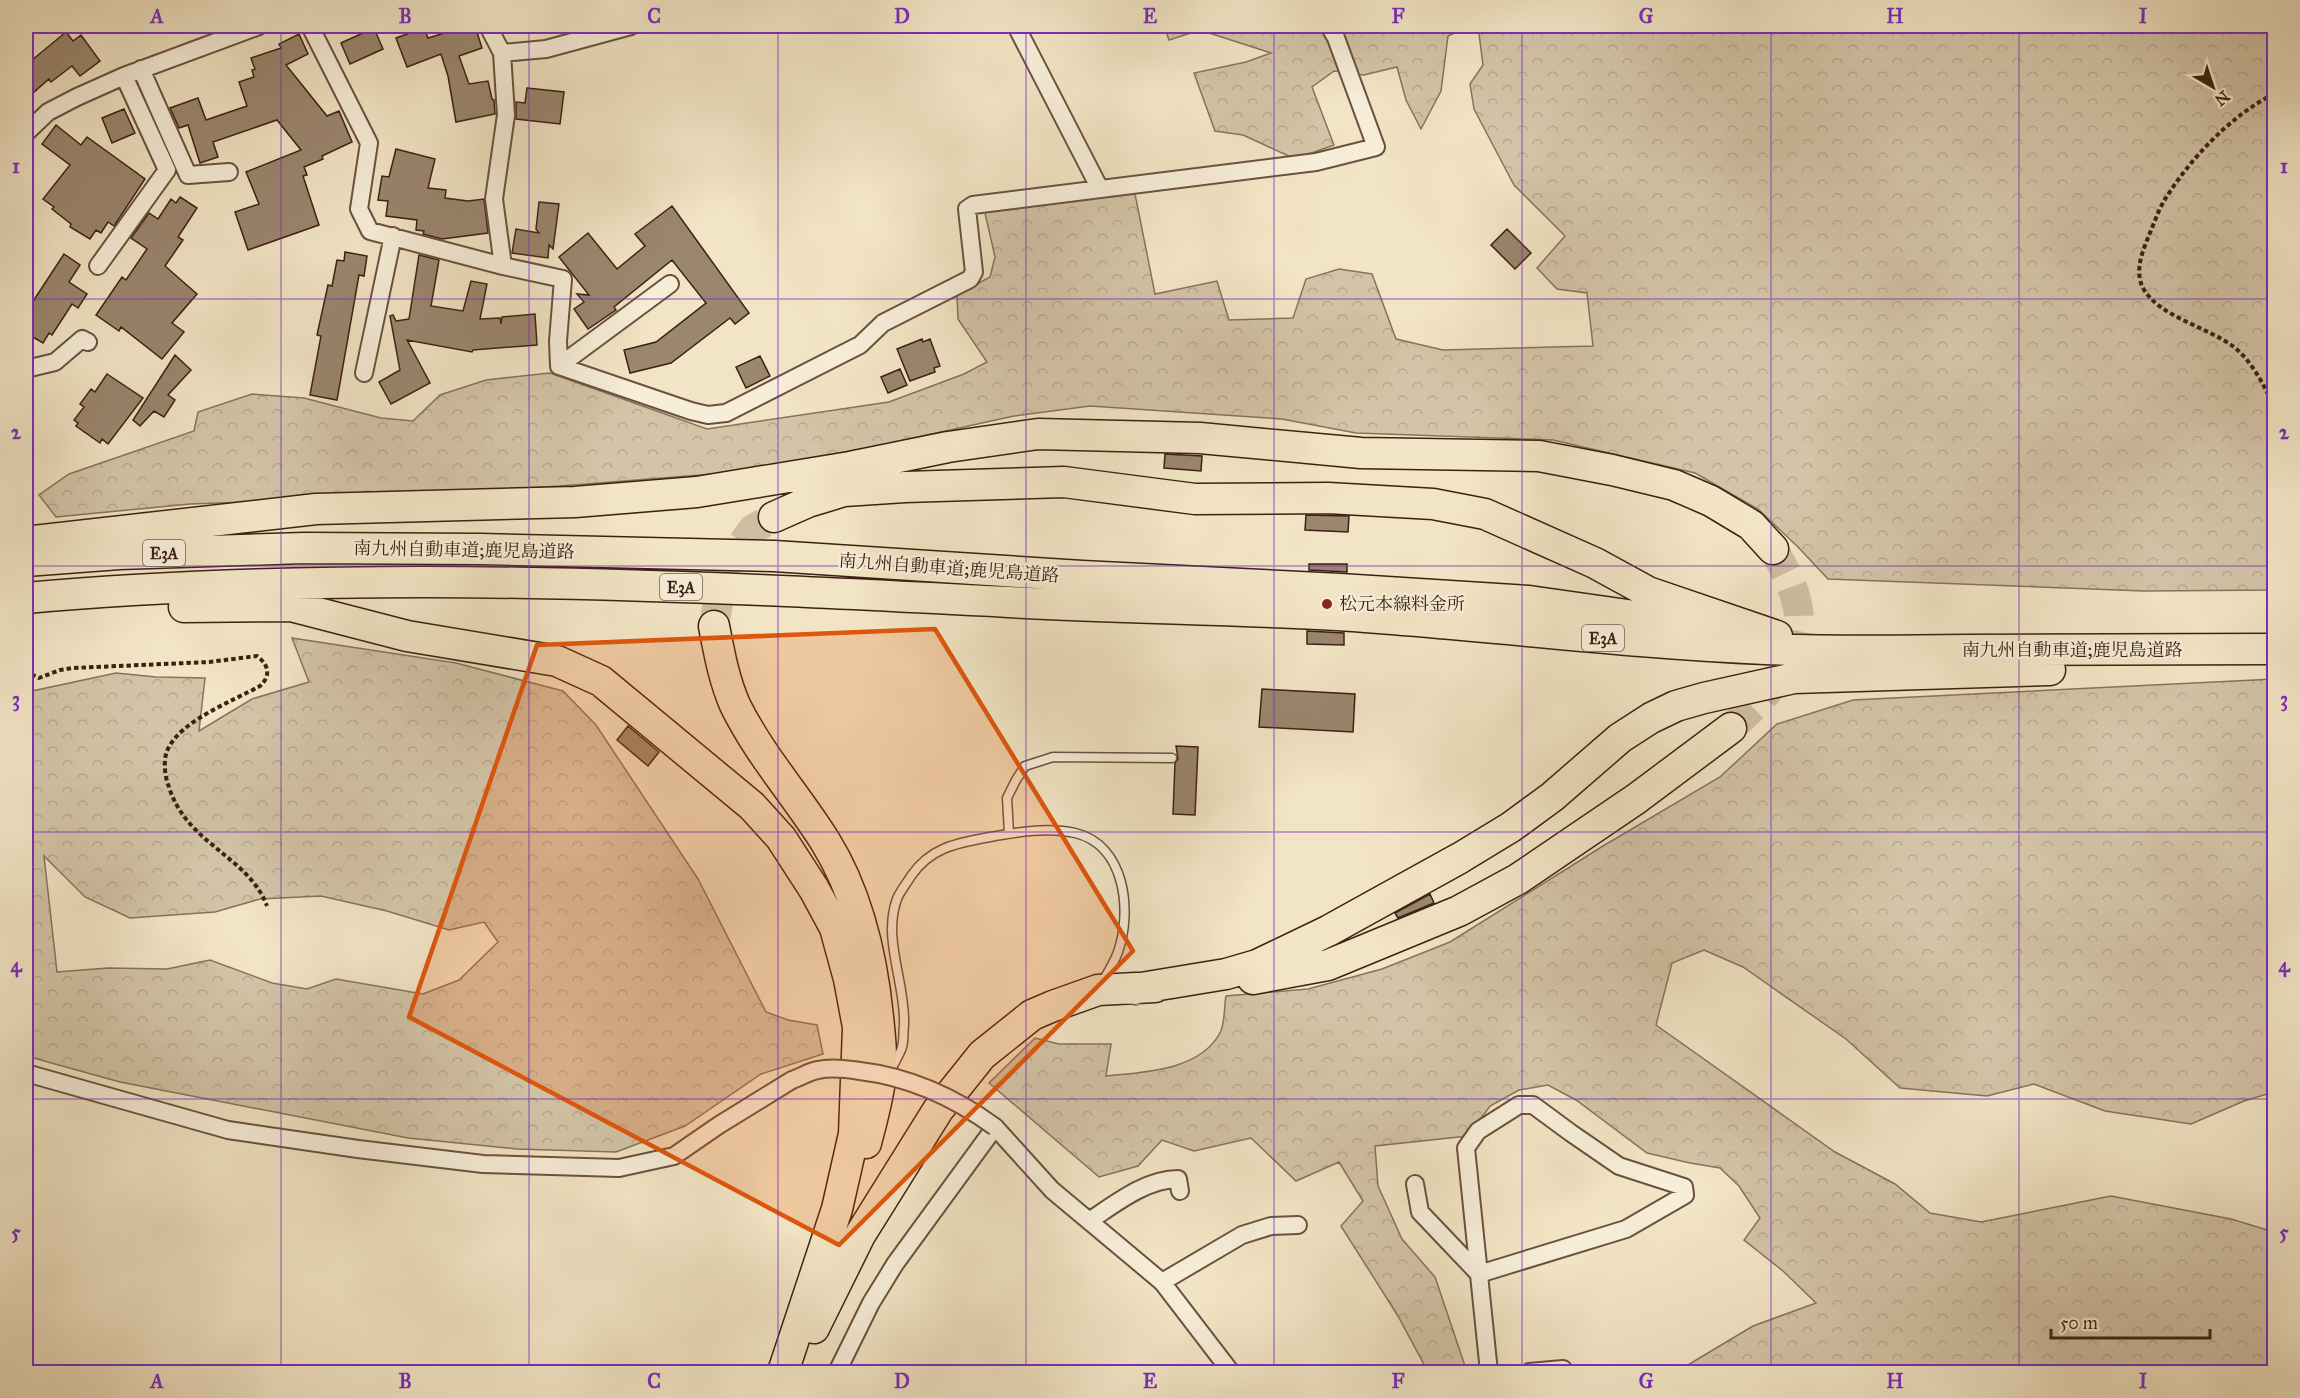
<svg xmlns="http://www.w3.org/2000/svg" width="2300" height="1398" font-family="'IM FELL Great Primer','Noto Serif JP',serif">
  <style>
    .forest { fill: url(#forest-crowns); stroke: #88725c; stroke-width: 1.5; fill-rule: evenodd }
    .building { fill: #9b866f; stroke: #3c2012; stroke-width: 1.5 }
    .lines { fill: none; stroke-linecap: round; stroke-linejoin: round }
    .motorway-tunnel { stroke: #cebea1; stroke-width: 30; stroke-dasharray: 30 15; stroke-linecap: butt }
    .service-casing { stroke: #6a513f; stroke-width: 11 }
    .minor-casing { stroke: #6a513f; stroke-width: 20 }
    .motorway-casing { stroke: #3c2012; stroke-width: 33 }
    .path { stroke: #3c2012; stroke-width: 4; stroke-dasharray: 4.5 3; stroke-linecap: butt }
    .service { stroke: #f7eed9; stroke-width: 8 }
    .minor { stroke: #f7eed9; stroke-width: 16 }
    .motorway { stroke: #f2e5c5; stroke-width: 30 }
    .minor-bridge-casing { stroke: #6a513f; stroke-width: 20; stroke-linecap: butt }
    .minor-bridge { stroke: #f7eed9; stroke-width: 16 }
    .marked { fill: #df560c; fill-opacity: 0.2; stroke: #df560c; stroke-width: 4.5; stroke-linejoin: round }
    .grid { fill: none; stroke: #7b2cbf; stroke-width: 1.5; stroke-opacity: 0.55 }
    .poi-dot { fill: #8f2418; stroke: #f7eed9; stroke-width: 2 }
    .labels { text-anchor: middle; stroke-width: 4.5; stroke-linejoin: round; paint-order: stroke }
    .shield { fill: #f7eed9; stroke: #745e4e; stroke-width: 1.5 }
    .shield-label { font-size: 16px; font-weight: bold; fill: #3c2012 }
    .street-label { font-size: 18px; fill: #3c2012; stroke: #f7eed9 }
    .poi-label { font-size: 18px; fill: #3c2012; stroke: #f7eed9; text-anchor: start }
    .neatline { fill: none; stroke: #7b2cbf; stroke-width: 2 }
    .grid-label { font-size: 20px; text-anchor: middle; font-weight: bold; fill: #7b2cbf }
  </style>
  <defs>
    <pattern id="forest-crowns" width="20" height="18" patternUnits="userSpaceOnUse" patternTransform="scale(1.5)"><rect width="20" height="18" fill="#d3c4a7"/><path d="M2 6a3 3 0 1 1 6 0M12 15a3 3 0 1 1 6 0" fill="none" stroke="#b6a88f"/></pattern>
  </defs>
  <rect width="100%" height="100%" fill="#f2e5c5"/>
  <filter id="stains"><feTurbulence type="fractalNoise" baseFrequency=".00333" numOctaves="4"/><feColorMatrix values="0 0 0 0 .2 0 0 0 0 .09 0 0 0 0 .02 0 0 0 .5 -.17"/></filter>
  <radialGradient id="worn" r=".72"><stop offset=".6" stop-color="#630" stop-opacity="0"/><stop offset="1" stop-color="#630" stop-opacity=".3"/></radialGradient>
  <path class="forest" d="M1164 26H1470L1448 36 1441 91 1421 129 1406 100 1397 67 1364 75 1334 71 1312 87 1334 145 1295 159 1243 135 1215 131 1194 73 1246 62 1271 53 1200 30 1169 40Z
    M1478 26H2274V590L2144 591 1828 579 1798 547 1758 509 1695 473 1553 440 1356 433 1282 419 1090 406 1014 416 868 448 726 473 560 486 307 500 190 504 56 517 39 495 69 474 194 431 198 412 252 394 304 398 381 418 413 421 440 395 486 380 550 373 707 429 889 402 964 374 987 362 958 319 957 295 990 277 995 257 985 213 998 202 1109 193 1135 194 1155 294 1217 281 1229 320 1293 318 1306 279 1339 269 1372 274 1396 339 1443 350 1593 346 1587 293 1557 289 1537 268 1565 236 1514 185 1474 109 1470 84 1483 65Z
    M292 638 456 663 563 691 596 725 698 879 766 1012 788 1020 817 1025 823 1054 761 1074 685 1126 616 1152 517 1149 408 1138 120 1082 26 1056V648L32 691 116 673 156 677 205 678 199 731 252 699 309 682ZM44 856 85 897 130 918 215 912 260 899 321 896 387 911 449 930 484 922 498 942 459 980 423 994 336 979 307 989 272 983 210 960 167 969 108 968 57 972Z
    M2274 679V1092L2244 1101 2191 1124 2105 1111 2034 1084 1987 1096 1900 1088 1846 1039 1743 967 1704 950 1672 963 1656 1025 1835 1152 1895 1184 1930 1213 1981 1222 2111 1196 2231 1219 2274 1232V1372H1676L1753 1326 1816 1303 1783 1271 1744 1240 1760 1218 1739 1186 1720 1168 1690 1163 1647 1153 1576 1100 1548 1085 1519 1090 1490 1106 1468 1136 1375 1146 1378 1186 1402 1239 1435 1277 1467 1372H1428L1398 1316 1341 1226 1363 1201 1339 1162 1296 1181 1251 1138 1194 1151 1162 1140 1138 1166 1099 1177 989 1083 1035 1038 1059 1044H1111L1106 1076C1144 1072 1199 1071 1220 1033 1225 1024 1224 1007 1226 996L1308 989 1382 969 1450 942 1603 846 1720 777 1777 724 1853 700Z"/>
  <path class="building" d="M468 26H475L482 48 459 56 469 84 488 81 492 99 494 100 495 114 456 122 448 76 441 54 407 67 396 38 424 28 428 38Z
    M374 28 383 49 350 64 341 43Z
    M66 32 73 41 81 35 100 61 80 76 72 66 51 82 49 79 26 99V65Z
    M299 34 308 54 286 65 327 116 339 111 352 142 322 156 323 159 304 167 307 175 303 176 319 225 248 250 235 212 259 204 246 172 301 150 277 120 213 142 218 157 200 163 188 125 179 128 170 108 198 98 206 120 247 106 239 82 254 77 252 70 255 69 251 58 281 48 279 44Z
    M527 88 564 92 560 124 516 119V102L525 103Z
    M124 109 135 133 112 143 102 118Z
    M56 125 81 145 87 137 145 179 114 226 108 222 101 233 96 230 90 239 70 227 71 224 52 209 54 207 43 199 70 165 42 144Z
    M396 149 435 159 428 188 446 190 445 198 468 201 484 199 488 233 442 239 423 234 424 231 416 230 417 220 386 216 388 201 378 200 382 176 389 177Z
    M180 197 197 208 178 237 183 240 165 266 197 294 172 323 184 332 162 359 121 327 119 331 96 315 122 277 126 280 147 249 131 238 149 213 158 219 171 199 176 203Z
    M539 202 559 204 553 249 549 245 548 258 512 253 516 229 539 233 536 229Z
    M672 206 749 313 735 324 730 318 671 363 630 373 624 350 656 342 706 303 672 260 614 307 616 310 588 329 574 309 584 302 577 294 589 295 559 257 588 233 617 269 645 246 635 234Z
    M1507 229 1531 253 1515 269 1491 245Z
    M345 252 367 256 364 276 359 275 337 400 310 395 321 336 317 335 328 285 332 286 337 260 344 261Z
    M64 254 80 265 69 282 87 294 78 308 72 304 52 335 49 333 43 343 26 333V312Z
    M419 255 439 260 431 306 463 311 471 281 487 284 480 319 500 318 501 324 502 317 535 314 537 345 473 350 472 352 407 340 430 383 391 404 379 382 400 370 390 316 393 315 396 321 409 319Z
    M922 339 923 342 930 339 940 366 934 368 935 372 910 381 897 349Z
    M175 355 191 370 168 395 175 400 164 417 154 411 140 426 133 420Z
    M760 356 770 376 746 388 736 367Z
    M900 369 907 385 888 393 881 377Z
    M107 374 143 398 108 444 102 439 100 443 76 426 78 423 74 420 84 407 80 404 91 389 95 392Z
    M1165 454 1202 456 1201 471 1164 468Z
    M1306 515 1349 516 1348 532 1305 530Z
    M1309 564H1347V572L1309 570Z
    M1307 631 1344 633V645L1307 644Z
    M1262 689 1355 694 1353 732 1259 727Z
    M628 726 659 752 648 766 617 740Z
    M1176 746 1198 747 1195 815 1173 814 1175 763 1178 759Z
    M1430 894 1434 903 1398 918 1395 913Z"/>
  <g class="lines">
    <path class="motorway-tunnel" d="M714 626 724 569 753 529 774 517
      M1731 728C1761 700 1783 680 1795 640 1798 628 1801 617 1797 604 1793 584 1783 566 1773 549"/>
    <defs>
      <path id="service" d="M1009 833 1007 798 1016 780 1025 766 1053 757 1172 758
        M892 1068C895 1061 900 1054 902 1047 904 1041 903 1032 904 1025 906 984 882 939 897 899 900 891 907 883 911 876 931 847 957 843 990 837 1017 832 1048 827 1075 833 1126 845 1132 912 1118 952 1114 963 1107 974 1101 984"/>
      <path id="minor" d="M310 26 369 143 359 209 370 231 503 266 494 199 506 115 502 53 488 26
        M1016 26 1100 189
        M502 53 546 49 631 26
        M141 69 188 175 229 172
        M26 133 48 112 77 97 124 76 259 26
        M98 266 167 170 124 76
        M503 266 563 279 558 341 559 366 691 411 708 415 726 413 860 345 883 323 970 279 974 272 967 209 973 205 1316 162 1376 147 1336 38 1329 26
        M559 366 670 284
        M26 369 55 362 82 339 88 342
        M364 373 393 236
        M26 1073 228 1130 358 1149 483 1164 619 1168 674 1156 719 1125 792 1080
        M1415 1184 1420 1212 1479 1274
        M1089 1221C1115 1204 1146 1179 1178 1179L1180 1191
        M1479 1274 1626 1229 1685 1195 1684 1187 1619 1166 1571 1133 1533 1105H1519L1478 1131 1466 1148 1489 1372
        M1162 1282 1242 1235 1271 1226 1298 1225
        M837 1372 871 1303 895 1264 995 1127 1052 1190 1162 1282 1231 1372
        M1529 1372 1563 1369"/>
      <path id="motorway" d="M774 517 808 502 844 491 905 487 1064 482 1195 499 1328 498 1433 504 1485 514 1595 563 1648 592 1777 636
        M34 541 316 509 575 502 697 492 850 467 948 447 1038 434 1200 438 1361 453 1539 456 1612 470 1674 485 1711 501 1751 525 1773 549
        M26 561 119 554 304 548 480 549 774 556 1082 576 1340 589 1529 601 1726 629
        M26 598C353 569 682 585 1009 602 1118 608 1228 609 1337 615 1480 624 1622 643 1765 649 1833 652 1901 651 1969 650 2071 650 2173 650 2274 649
        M184 607 291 606 407 636 557 661 601 681 752 806 781 838 814 889 835 928 849 979 858 1027 854 1134 837 1209 783 1372
        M714 626C719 652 724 680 735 705 759 754 796 795 825 841 858 894 872 956 878 1017 880 1035 882 1054 881 1072 879 1096 872 1119 866 1143
        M1253 979 1328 965 1459 911 1518 879 1636 799 1731 728
        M1135 989 1226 974 1257 965 1328 931 1460 858 1511 827 1552 797 1620 738 1651 718 1676 706 1704 698 1794 678 2050 670
        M814 1328 860 1235 938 1110 982 1055 1032 1015 1053 1006 1098 990 1155 987"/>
    </defs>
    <use href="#service" class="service-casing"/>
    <use href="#minor" class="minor-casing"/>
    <use href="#motorway" class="motorway-casing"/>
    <path class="path" d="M2274 94C2232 114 2188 161 2164 201 2158 211 2154 224 2149 235 2143 251 2134 270 2143 288 2159 317 2208 327 2234 347 2252 361 2266 388 2274 408
      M26 622 29 668 33 675 39 678 60 670 73 668 209 662 257 656C269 665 271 676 260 686 233 701 179 721 167 751 163 761 165 778 169 787 176 810 191 827 209 842 232 862 256 877 267 906"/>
    <use href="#service" class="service"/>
    <use href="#minor" class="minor"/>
    <use href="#motorway" class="motorway"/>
    <defs>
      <path id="minor-bridge" d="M792 1080C801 1077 810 1071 818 1070 831 1067 847 1069 860 1071 910 1077 954 1097 995 1127"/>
    </defs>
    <use href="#minor-bridge" class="minor-bridge-casing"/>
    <use href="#minor-bridge" class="minor-bridge"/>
  </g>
  <path class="marked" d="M935 629 1133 951 839 1245 409 1017 537 645Z"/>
  <path class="grid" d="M281 26V1372M529 26V1372M778 26V1372M1026 26V1372M1274 26V1372M1522 26V1372M1771 26V1372M2019 26V1372M26 299H2274M26 566H2274M26 832H2274M26 1099H2274"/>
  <circle class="poi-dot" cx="1327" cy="604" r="6"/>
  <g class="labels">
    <g class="shield">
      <rect x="143" y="540" width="42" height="26" rx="4.5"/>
      <rect x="660" y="574" width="42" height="26" rx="4.5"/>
      <rect x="1582" y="625" width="42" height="26" rx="4.5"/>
    </g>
    <g class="shield-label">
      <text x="164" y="559">E3A</text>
      <text x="681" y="593">E3A</text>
      <text x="1603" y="644">E3A</text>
    </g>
    <g class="street-label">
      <text transform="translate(464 550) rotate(1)" y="6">南九州自動車道;鹿児島道路</text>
      <text transform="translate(949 568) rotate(4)" y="6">南九州自動車道;鹿児島道路</text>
      <text x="2072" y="656">南九州自動車道;鹿児島道路</text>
    </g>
    <g class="poi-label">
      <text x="1339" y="610">松元本線料金所</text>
    </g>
  </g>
  <rect width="2300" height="1398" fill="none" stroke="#f2e5c5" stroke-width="66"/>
  <g transform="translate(2213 87) rotate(141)" stroke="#f7eed9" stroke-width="4.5" paint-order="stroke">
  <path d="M0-4.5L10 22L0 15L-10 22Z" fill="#3c2012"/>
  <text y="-9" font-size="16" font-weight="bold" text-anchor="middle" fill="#3c2012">N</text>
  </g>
  <path d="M2051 1329v9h159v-9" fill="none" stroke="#3c2012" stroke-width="3"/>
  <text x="2060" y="1329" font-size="18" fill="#3c2012" stroke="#f7eed9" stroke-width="4.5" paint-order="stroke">50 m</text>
  <rect x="33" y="33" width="2234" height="1332" class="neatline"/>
  <g class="grid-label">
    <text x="157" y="23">A</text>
    <text x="405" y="23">B</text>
    <text x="654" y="23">C</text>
    <text x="902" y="23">D</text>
    <text x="1150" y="23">E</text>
    <text x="1398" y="23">F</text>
    <text x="1646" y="23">G</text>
    <text x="1895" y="23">H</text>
    <text x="2143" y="23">I</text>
    <text x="16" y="173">1</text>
    <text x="2284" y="173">1</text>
    <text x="16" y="439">2</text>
    <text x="2284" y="439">2</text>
    <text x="16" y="706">3</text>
    <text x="2284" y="706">3</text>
    <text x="16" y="972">4</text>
    <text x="2284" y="972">4</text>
    <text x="16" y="1239">5</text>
    <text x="2284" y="1239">5</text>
    <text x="157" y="1388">A</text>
    <text x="405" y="1388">B</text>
    <text x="654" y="1388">C</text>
    <text x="902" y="1388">D</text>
    <text x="1150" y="1388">E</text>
    <text x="1398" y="1388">F</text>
    <text x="1646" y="1388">G</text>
    <text x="1895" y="1388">H</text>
    <text x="2143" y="1388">I</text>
  </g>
  <rect width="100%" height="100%" filter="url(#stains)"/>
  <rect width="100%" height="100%" fill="url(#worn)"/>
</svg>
